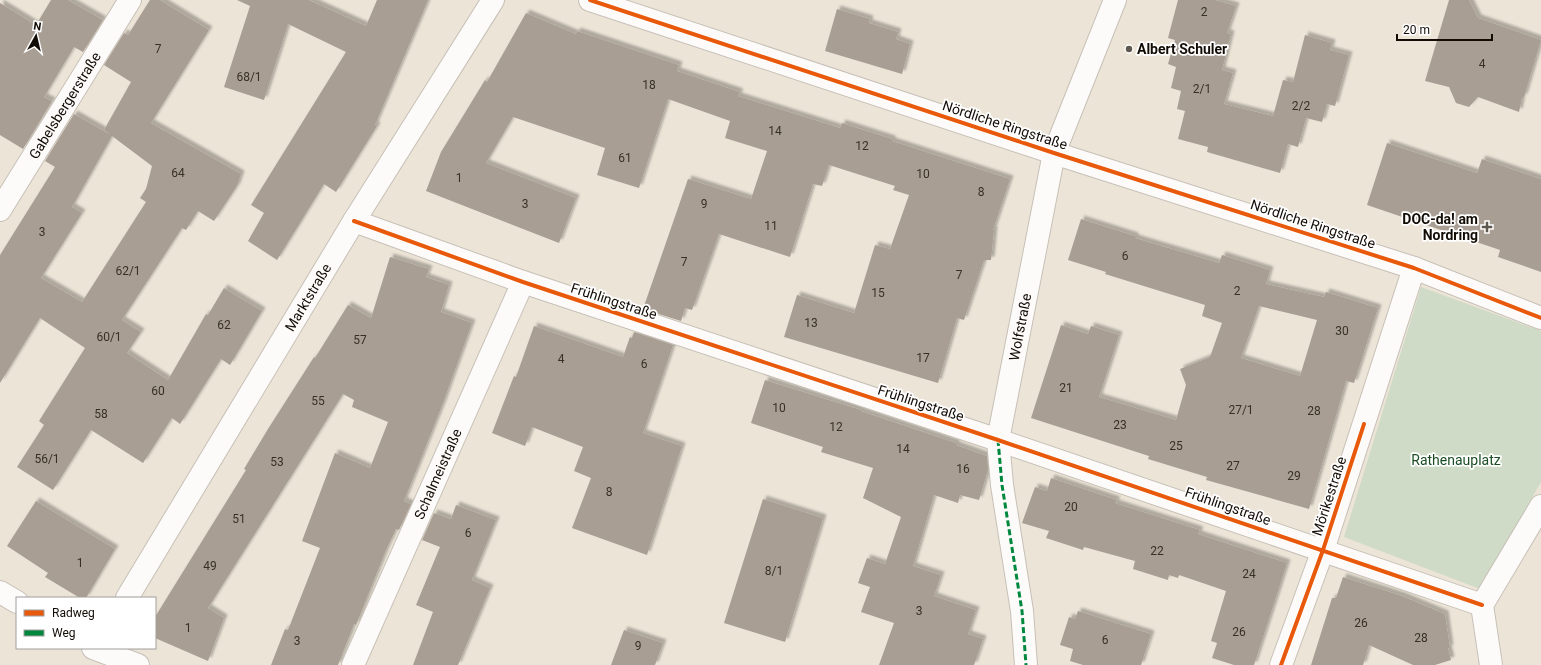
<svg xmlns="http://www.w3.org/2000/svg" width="1541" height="665" font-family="Roboto,sans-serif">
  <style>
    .green { fill: #cfdbc6 }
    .building { fill: #a89e93; fill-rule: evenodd; filter: url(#shadow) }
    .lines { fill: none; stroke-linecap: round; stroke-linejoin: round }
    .minor-casing { stroke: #c7c0b7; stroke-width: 24 }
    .minor { stroke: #fcfbf9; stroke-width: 22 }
    .quiet { stroke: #00873e; stroke-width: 3; stroke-dasharray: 6 3; stroke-linecap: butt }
    .cycleway-casing { stroke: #fff; stroke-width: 6 }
    .cycleway { stroke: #e8590c; stroke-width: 4 }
    .poi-dot { fill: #5e584e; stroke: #fff; stroke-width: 1.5 }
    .labels { text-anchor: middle; stroke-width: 3.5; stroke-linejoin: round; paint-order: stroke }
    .number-label { font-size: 12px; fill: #383028 }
    .poi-label { font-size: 14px; font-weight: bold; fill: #120c05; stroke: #fff; text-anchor: start }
    .street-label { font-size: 14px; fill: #120c05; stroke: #fff }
    .park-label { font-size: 14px; fill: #1a4d23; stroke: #fff }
  </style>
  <defs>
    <filter id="shadow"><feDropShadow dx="3.5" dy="-3.5" stdDeviation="1" flood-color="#0004"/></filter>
  </defs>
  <rect width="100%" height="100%" fill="#ece4d7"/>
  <path class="green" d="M1421 287 1541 331V482L1480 589 1344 537Z"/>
  <path class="building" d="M51 0H68L103 20 83 52 74 47 44 97 52 101 23 149 0 135V3L36 25Z
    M150 0H160L209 30 151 123 241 174 237 186 214 221 198 211 186 230 182 228 122 320 141 332 127 353 168 380 206 314 208 315 224 288 262 311 230 365 221 359 180 424 172 418 143 463 91 430 53 490 17 467 44 425 39 421 85 348 40 318 0 383V255L55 167 45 161 74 114 111 135 104 130 131 82 104 65 124 33 128 35ZM112 136 152 166 146 189 140 198 146 202 82 302 41 278 82 213 72 207Z
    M237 0H309L366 26 377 0H428L375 125 377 126 336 192 324 184 277 260 248 241 264 213 251 205 346 52 288 24 264 100 224 87 250 6Z
    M1178 0H1215L1236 6 1227 33 1231 34 1222 70 1233 73 1224 104 1273 116 1283 80 1293 82 1305 35 1332 43 1330 50 1349 55 1335 106 1327 104 1322 122 1306 118 1298 147 1288 144 1280 173 1207 152 1208 147 1178 139 1185 111 1177 109 1181 91 1171 88 1176 67 1168 64 1175 40 1168 38Z
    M1449 0H1469L1478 18 1541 40 1524 97H1522L1519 112 1478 97 1469 107 1456 103 1449 87 1425 81Z
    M837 9 870 19 869 23 898 32 896 39 910 44 902 74 825 51Z
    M526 13 576 34 577 31 679 65 677 71 740 92 738 96 840 128 842 123 892 139V141L1010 179 993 230H994L991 260H984L964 320 957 318 938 383 784 337 797 295 854 313 875 245 890 249 909 195 893 190 895 186 829 165 822 186 813 184 790 257 719 234 692 310 685 308 681 321 643 309 688 179 751 199 767 151 725 138 730 121 668 99 639 188 597 175 605 148 513 117 486 163 576 198 559 243 426 191 441 152 485 80 487 82Z
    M1387 143 1477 173 1482 159 1541 179V272L1498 257 1500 250 1367 205Z
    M1081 219 1135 236V238L1219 263 1222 255 1270 270 1266 284 1324 297 1326 292 1378 308 1354 383 1346 381 1309 509 1206 480 1207 477 1148 459 1149 456 1031 418 1061 325 1088 334 1091 326 1119 335 1099 397 1176 420 1186 385 1180 369 1210 357 1222 323 1202 316 1205 305 1105 274 1106 272 1068 260ZM1259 306 1317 320 1300 376 1241 358Z
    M390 257 429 269 426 277 449 285 441 312 472 323 443 403 404 501 411 504 399 530 396 529 386 550 356 625 354 624 338 665H271L285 629 288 630 320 548 302 541 335 453 370 468 388 422 352 407 354 400 343 394 208 608 224 618 208 661 155 638V617L246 470 244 469 268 429 314 357 315 358 348 305 371 318Z
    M534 326 623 357 630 337 632 338 634 332 673 345 643 433 682 446 647 555 572 528 591 478 574 471 583 447 532 427 525 446 492 433 514 376 516 377Z
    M765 380 861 410V411L956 443V445L987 456 988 470 979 500 960 495 958 503 934 495 913 566 941 575 934 596 976 610 968 634 983 639 974 665H879L894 623 861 612 870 587 858 583 867 558 885 564 901 517 863 498 873 468 821 452 823 447 751 423Z
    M1051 478 1117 500 1115 503 1200 530 1198 534 1287 563 1254 665H1234L1212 658 1217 643 1211 641 1226 591 1179 575 1178 578 1169 575 1168 580 1133 569 1135 561 1084 547 1083 550 1046 538 1049 531 1022 523 1035 487 1047 491Z
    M763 499 823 518 785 642 724 623Z
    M36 501 115 549 86 598H80L45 577 48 573 7 546Z
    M456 505 496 520 472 580 490 588 458 665H413L433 612 416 605 440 547 422 540 434 513 451 519Z
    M1343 577 1402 596 1445 614 1450 648H1448L1451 660 1435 665H1413L1369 645 1363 665H1311L1332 598H1336Z
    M1078 611 1151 634 1141 665H1083L1070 661 1073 649 1060 645 1069 617 1075 619Z
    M624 630 663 643 655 665H611Z"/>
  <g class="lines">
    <defs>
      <g id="minor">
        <path d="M590 0 1054 153 1414 268 1541 318"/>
        <path id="s1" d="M0 210 130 0"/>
        <path d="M354 221 523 282 998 440 1482 605"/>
        <path d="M0 592 17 602"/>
        <path id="s2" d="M127 598 354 221 493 0"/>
        <path d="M93 648 138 665"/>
        <path id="s3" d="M353 665 523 282"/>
        <path id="s4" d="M1026 665 1022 611 1002 485 998 440 1054 153 1115 0"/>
        <path d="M1281 665 1323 550 1414 268"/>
        <path d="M1491 665 1482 605 1541 506"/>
      </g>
    </defs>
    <use href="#minor" class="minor-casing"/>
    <use href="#minor" class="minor"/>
    <path class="quiet" d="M998 440 1002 485 1022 611 1026 665"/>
    <defs>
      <path id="cycleway" d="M590 0 1054 153 1414 268 1541 318
        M354 221 523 282 998 440 1482 605
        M1281 665 1323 550 1364 424"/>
    </defs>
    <use href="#cycleway" class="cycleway-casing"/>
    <use href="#cycleway" class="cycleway"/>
  </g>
  <g class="poi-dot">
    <circle cx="1129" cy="49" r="4"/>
    <path d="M1485 221h4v4h4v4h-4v4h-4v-4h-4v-4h4z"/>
  </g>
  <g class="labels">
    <g class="number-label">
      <text x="1204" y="16">2</text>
      <text x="158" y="53">7</text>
      <text x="1482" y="68">4</text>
      <text x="249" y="81">68/1</text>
      <text x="649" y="89">18</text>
      <text x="1202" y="93">2/1</text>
      <text x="1301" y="110">2/2</text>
      <text x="775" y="135">14</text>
      <text x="862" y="150">12</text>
      <text x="625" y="162">61</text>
      <text x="178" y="177">64</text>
      <text x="923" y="178">10</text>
      <text x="459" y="182">1</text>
      <text x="981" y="196">8</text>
      <text x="525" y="208">3</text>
      <text x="704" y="208">9</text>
      <text x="771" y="230">11</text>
      <text x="42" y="236">3</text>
      <text x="1125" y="260">6</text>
      <text x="684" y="266">7</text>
      <text x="128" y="275">62/1</text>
      <text x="959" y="279">7</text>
      <text x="1237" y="295">2</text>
      <text x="878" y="297">15</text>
      <text x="811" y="327">13</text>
      <text x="224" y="329">62</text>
      <text x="1342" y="335">30</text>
      <text x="109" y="341">60/1</text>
      <text x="360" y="344">57</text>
      <text x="923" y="362">17</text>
      <text x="561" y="363">4</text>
      <text x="644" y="368">6</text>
      <text x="1066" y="392">21</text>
      <text x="158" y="395">60</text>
      <text x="318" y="405">55</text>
      <text x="779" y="412">10</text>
      <text x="1241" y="414">27/1</text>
      <text x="1314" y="415">28</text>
      <text x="101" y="418">58</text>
      <text x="1120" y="429">23</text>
      <text x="836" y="431">12</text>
      <text x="1176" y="450">25</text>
      <text x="903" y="453">14</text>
      <text x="47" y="463">56/1</text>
      <text x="277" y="466">53</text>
      <text x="1233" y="470">27</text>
      <text x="963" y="473">16</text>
      <text x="1294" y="480">29</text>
      <text x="609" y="496">8</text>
      <text x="1071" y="511">20</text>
      <text x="239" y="523">51</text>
      <text x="468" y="537">6</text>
      <text x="1157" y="555">22</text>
      <text x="80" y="567">1</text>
      <text x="210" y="570">49</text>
      <text x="774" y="575">8/1</text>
      <text x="1249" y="578">24</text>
      <text x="919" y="615">3</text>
      <text x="1361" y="627">26</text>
      <text x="188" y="632">1</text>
      <text x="1239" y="636">26</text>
      <text x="1421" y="642">28</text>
      <text x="1105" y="644">6</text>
      <text x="297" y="645">3</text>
      <text x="638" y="650">9</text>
    </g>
    <g class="poi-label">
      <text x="1137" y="54">Albert Schuler</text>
      <text x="1478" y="224" text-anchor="end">DOC-da! am<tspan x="1478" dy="16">Nordring</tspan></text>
    </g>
    <g class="street-label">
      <text dy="5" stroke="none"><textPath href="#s1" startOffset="123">Gabelsbergerstraße</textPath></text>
      <text transform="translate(1005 125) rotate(18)" y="5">Nördliche Ringstraße</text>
      <text transform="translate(1313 224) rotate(18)" y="5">Nördliche Ringstraße</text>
      <text dy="5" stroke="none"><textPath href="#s2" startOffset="351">Marktstraße</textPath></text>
      <text transform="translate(614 301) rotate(18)" y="5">Frühlingstraße</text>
      <text dy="5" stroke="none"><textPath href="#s4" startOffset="342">Wolfstraße</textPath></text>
      <text transform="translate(921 403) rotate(18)" y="5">Frühlingstraße</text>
      <text dy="5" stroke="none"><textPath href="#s3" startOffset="209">Schalmeistraße</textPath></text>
      <text transform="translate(1329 496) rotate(-72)" y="5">Mörikestraße</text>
      <text transform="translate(1228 506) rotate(19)" y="5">Frühlingstraße</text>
    </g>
    <g class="park-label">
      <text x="1456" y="465">Rathenauplatz</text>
    </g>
  </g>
  <rect x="16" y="597" width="140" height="52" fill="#ffffff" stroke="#a09e9b"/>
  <rect x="24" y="610" width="20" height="6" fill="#e8590c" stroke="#a09e9b"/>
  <text x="52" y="617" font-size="12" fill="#120c05">Radweg</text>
  <rect x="24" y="630" width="20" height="6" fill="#00873e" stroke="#a09e9b"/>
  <text x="52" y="637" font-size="12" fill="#120c05">Weg</text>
  <g transform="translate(36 36) rotate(8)" stroke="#ffffff" stroke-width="3" paint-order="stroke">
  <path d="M0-3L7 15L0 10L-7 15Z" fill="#120c05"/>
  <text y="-6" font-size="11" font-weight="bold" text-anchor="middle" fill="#120c05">N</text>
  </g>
  <path d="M1397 34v6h95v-6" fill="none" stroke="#120c05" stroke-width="2"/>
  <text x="1403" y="34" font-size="12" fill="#120c05" stroke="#ffffff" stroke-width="3" paint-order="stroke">20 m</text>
</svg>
